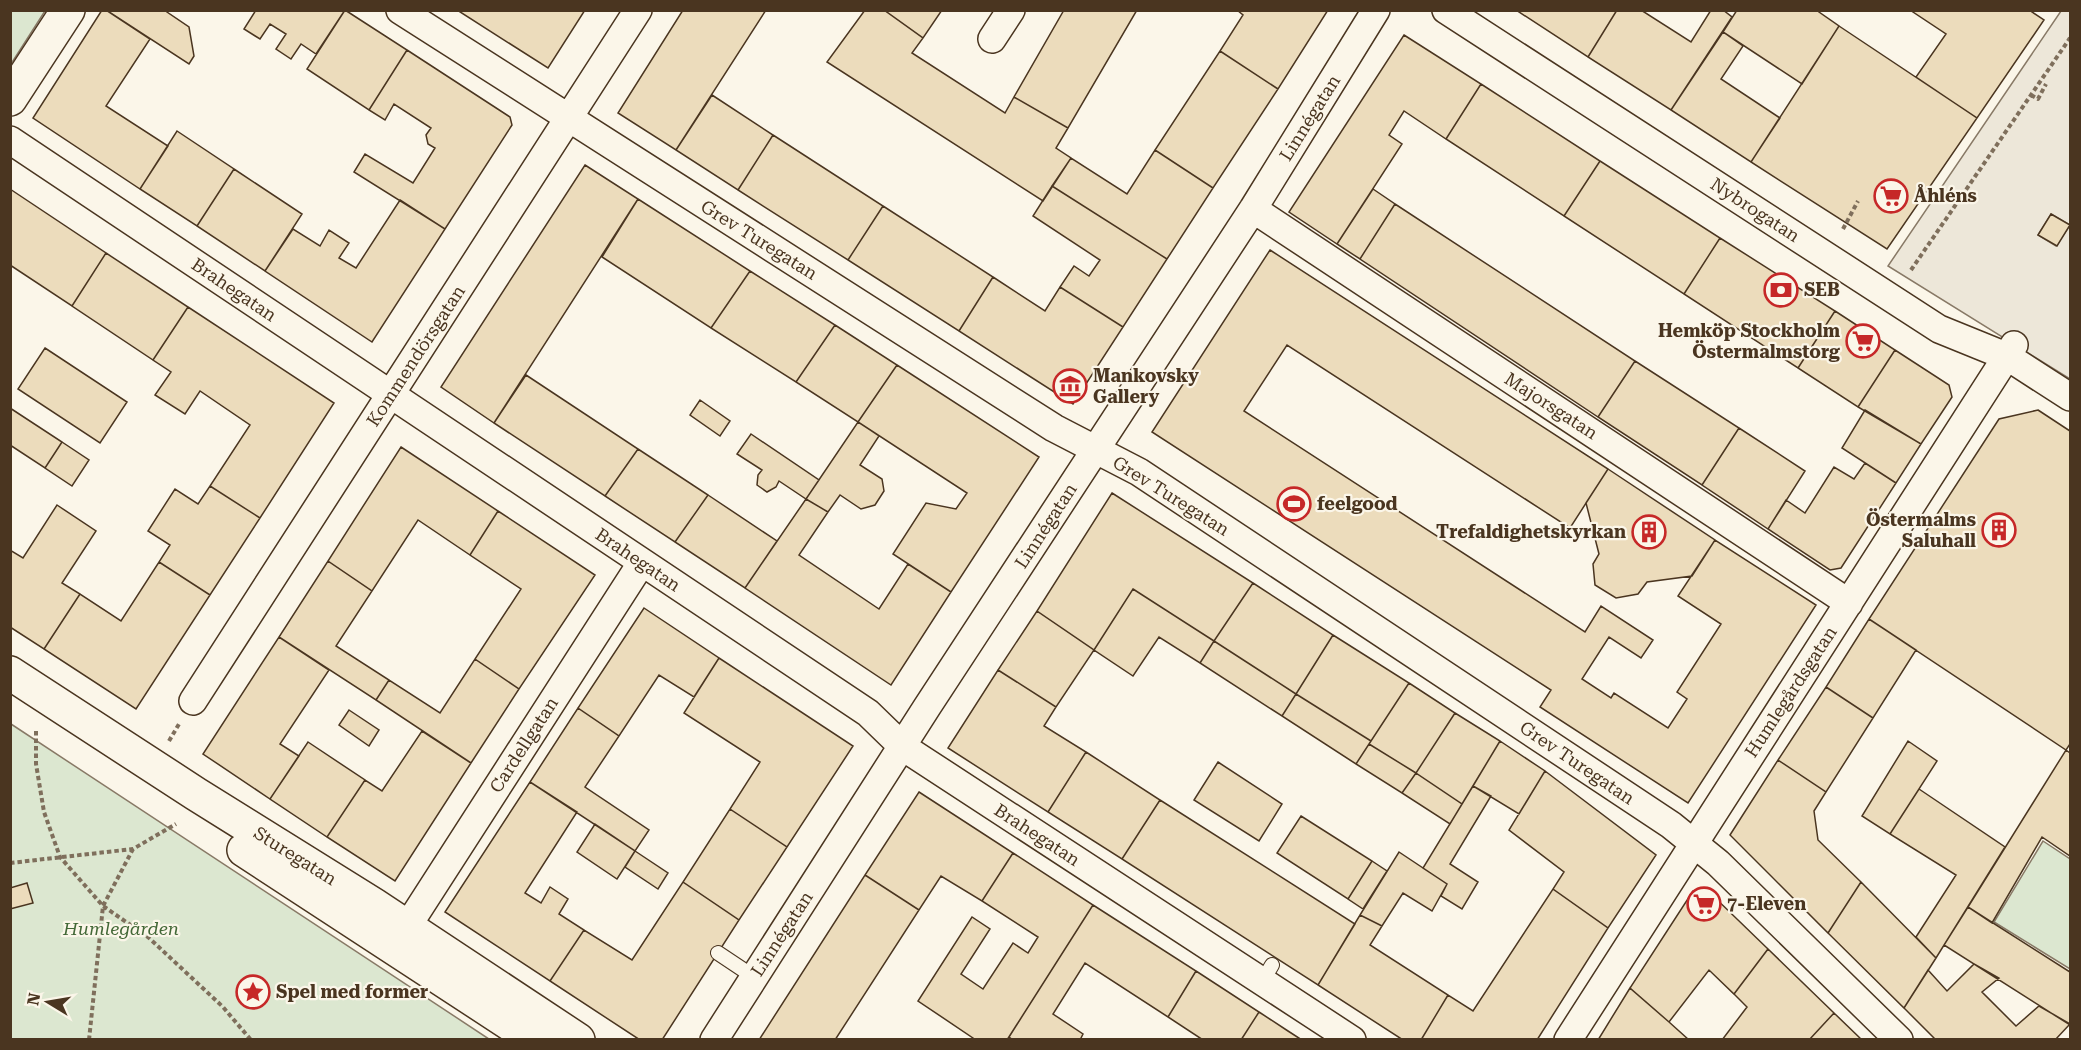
<svg xmlns="http://www.w3.org/2000/svg" width="2081" height="1050" font-family="'Roboto Serif',serif">
  <style>
    .green { fill: #dce7d0; stroke: #887966; stroke-width: 1.5 }
    .parking { fill: #ede7d9; stroke: #887966; stroke-width: 1.5; fill-rule: evenodd }
    .building { fill: #ecdcbc; stroke: #4a3520; stroke-width: 1.5 }
    .lines { fill: none; stroke-linecap: round; stroke-linejoin: round }
    .lane-casing { stroke: #4a3520; stroke-width: 16 }
    .street-casing { stroke: #4a3520; stroke-width: 30 }
    .secondary-casing { stroke: #4a3520; stroke-width: 36 }
    .path { stroke: #7f6f5c; stroke-width: 4; stroke-dasharray: 4.5 3; stroke-linecap: butt }
    .lane { stroke: #fbf6e9; stroke-width: 14 }
    .street { stroke: #fbf6e9; stroke-width: 27 }
    .secondary { stroke: #fbf6e9; stroke-width: 33 }
    .labels { text-anchor: middle; stroke-width: 4.5; stroke-linejoin: round; paint-order: stroke }
    .street-label { font-size: 18px; fill: #4a3520; stroke: #fbf6e9 }
    .poi-label { font-size: 18px; font-weight: bold; fill: #4a3520; stroke: #fbf6e9; text-anchor: start }
    .park-label { font-size: 18px; font-style: italic; fill: #436837; stroke: #fbf6e9 }
  </style>
  <rect width="100%" height="100%" fill="#fbf6e9"/>
  <path class="green" d="M11 10 45 11 11 64 10 11Z
    M11 724 489 1039H11Z
    M2043 841 2070 859V969L1994 922Z"/>
  <path class="parking" d="M2061 11H2070V379L1888 266ZM2051 214 2070 225 2056 246 2038 235Z"/>
  <path class="building" d="M102 10H106L150 39 106 106 168 146 140 189 33 118Z
    M106 10H168L167 12 189 27 194 56 189 64Z
    M256 10H345L316 54 301 44 291 59 276 49 286 34 270 24 260 39 244 29Z
    M345 10 407 50 369 110 307 69Z
    M457 10H585L548 68Z
    M683 10H766L676 150 618 113Z
    M865 10H884L923 38 912 53 1005 113 1014 97 1068 128 1056 148 1071 158 1043 201 827 62Z
    M884 10H942L923 38Z
    M1064 10H1137L1068 128 1014 97Z
    M1237 10H1328L1278 89 1220 51 1243 15Z
    M1516 10H1617L1588 57Z
    M1617 10H1641L1691 42 1711 10H1723L1732 17 1671 110 1588 57Z
    M1737 10H1816L1839 26 1802 84 1723 32Z
    M1910 10H2029L2044 20 1977 118 1916 77 1946 34Z
    M1839 26 1977 118 1887 249 1751 162Z
    M1723 32 1743 46 1721 79 1780 118 1751 162 1671 110Z
    M1404 35 1481 84 1446 139 1404 111 1389 135 1402 144 1337 244 1289 212Z
    M407 50 510 117 512 125 445 229 354 172 365 154 413 183 435 148 428 144 426 135 431 128 394 104 385 120 369 110Z
    M1220 51 1278 89 1213 188 1155 150Z
    M1481 84 1600 161 1564 216 1446 139Z
    M712 95 773 135 738 190 676 150Z
    M177 131 234 169 197 226 140 189Z
    M773 135 883 206 848 260 738 190Z
    M1155 150 1213 188 1167 259 1052 186 1071 158 1127 194Z
    M1600 161 1720 238 1684 294 1564 216Z
    M585 165 638 199 494 423 441 387Z
    M234 169 302 214 265 271 197 226Z
    M1052 186 1167 259 1123 327 1060 287 1074 266 1089 276 1100 260 1033 216Z
    M10 189 106 253 72 306 10 265Z
    M1373 189 1395 204 1360 259 1337 244Z
    M638 199 750 271 711 328 602 257Z
    M400 200 445 229 372 342 265 271 293 229 320 246 329 230 349 243 339 258 356 268Z
    M1395 204 1635 361 1598 417 1360 259Z
    M883 206 993 277 959 331 848 260Z
    M2051 214 2070 225 2057 246 2038 235Z
    M1720 238 1835 311 1798 368 1684 294Z
    M1270 250 1608 469 1570 528 1287 345 1244 411 1585 632 1601 606 1653 640 1641 658 1609 637 1582 679 1611 698 1614 693 1668 728 1687 699 1677 692 1721 624 1678 596 1715 540 1816 605 1688 803 1540 707 1551 690 1152 432Z
    M106 253 188 307 153 360 72 306Z
    M750 271 835 325 796 382 711 328Z
    M993 277 1045 311 1060 287 1123 327 1073 404 959 331Z
    M188 307 334 403 260 518 210 486 250 425 200 391 185 414 155 395 171 372 153 360Z
    M1835 311 1895 350 1858 407 1798 368Z
    M835 325 897 365 858 422 796 382Z
    M45 348 127 402 100 443 18 389Z
    M1895 350 1949 385 1952 397 1921 444 1858 407Z
    M1635 361 1739 428 1702 485 1598 417Z
    M897 365 1039 457 951 592 893 554 926 503 956 509 967 493 858 422Z
    M526 375 638 449 605 496 494 423Z
    M700 400 730 421 720 436 690 415Z
    M10 408 62 442 45 468 10 445Z
    M1865 410 1921 444 1896 483 1842 448Z
    M2038 410 2070 431V744L2066 750 1869 619 1999 419Z
    M858 422 879 436 860 465 882 479 884 491 875 505 861 509 840 495 828 512 806 499Z
    M1739 428 1805 471 1768 529 1702 485Z
    M751 434 819 480 806 499 779 481 776 487 767 492 757 485 758 475 762 470 737 454Z
    M62 442 89 460 72 486 45 468Z
    M401 447 498 511 470 555 418 520 372 591 328 561Z
    M638 449 708 495 675 542 605 496Z
    M1865 463 1896 483 1841 568 1830 570 1768 529 1786 500 1805 513 1834 467 1854 479Z
    M1608 469 1715 540 1692 576 1647 582 1638 594 1616 598 1595 585 1593 564 1599 554 1586 503Z
    M210 486 260 518 210 595 159 562 170 545 148 531 175 489 198 504Z
    M1112 493 1253 583 1214 641 1133 589 1094 650 1037 611Z
    M708 495 777 541 745 588 675 542Z
    M806 499 828 512 799 555 879 609 908 564 951 592 891 685 745 588Z
    M57 505 96 531 62 583 80 594 44 649 10 627V550L23 558Z
    M498 511 595 575 519 689 475 659 521 589 470 555Z
    M328 561 372 591 336 646 389 680 376 700 279 637Z
    M159 562 210 595 136 709 44 649 80 594 121 621Z
    M1253 583 1333 635 1296 694 1214 641Z
    M1133 589 1214 641 1200 663 1159 637 1133 676 1094 650Z
    M644 608 719 658 694 697 659 675 619 736 578 708Z
    M1037 611 1094 650 1056 707 998 670Z
    M1869 619 1916 650 1873 718 1826 687Z
    M1333 635 1409 683 1371 741 1296 694Z
    M279 637 329 670 280 744 299 756 270 799 203 754Z
    M1214 641 1296 694 1282 716 1200 663Z
    M719 658 853 746 787 847 730 809 760 762 684 713Z
    M475 659 519 689 471 763 376 700 389 680 440 713Z
    M998 670 1056 707 1044 726 1086 752 1048 812 948 748Z
    M1409 683 1455 713 1416 773 1369 744Z
    M1826 687 1873 718 1826 792 1778 760Z
    M1296 694 1371 741 1356 764 1282 716Z
    M578 708 619 736 585 787 649 830 635 851 530 782Z
    M349 710 379 730 369 746 339 725Z
    M1455 713 1500 741 1462 804 1416 773Z
    M422 731 471 763 395 881 327 837 365 780 382 791Z
    M1500 741 1545 771 1519 814 1473 786Z
    M1908 741 1937 761 1890 834 1862 816Z
    M308 742 365 780 327 837 270 799Z
    M1369 744 1416 773 1402 793 1356 764Z
    M2066 750 2070 753V856L2042 837 1992 923 1968 907Z
    M1086 752 1160 800 1122 859 1048 812Z
    M1778 760 1826 792 1814 811 1818 840 1861 882 1828 933 1730 835Z
    M1218 762 1282 804 1259 841 1194 800Z
    M1545 771 1656 855 1608 928 1553 889 1564 872 1509 830Z
    M1416 773 1462 804 1450 824 1402 793Z
    M530 782 577 812 525 893 541 903 550 887 568 899 559 914 584 930 550 981 445 912Z
    M1473 786 1491 796 1450 864 1478 882 1462 909 1441 896 1447 884 1423 868Z
    M1919 789 2005 847 1936 958 1916 937 1956 875 1890 834Z
    M919 792 1013 853 982 901 941 876 919 910 865 875Z
    M1160 800 1355 924 1318 985 1122 859Z
    M730 809 787 847 739 920 683 882Z
    M1301 816 1372 861 1348 899 1277 853Z
    M595 824 635 851 617 879 577 852Z
    M635 851 668 873 658 889 625 867Z
    M1399 852 1447 884 1432 911 1403 893 1382 926 1360 915Z
    M1013 853 1093 905 1007 1040H976L918 1001 972 917 990 929 961 974 983 989 1013 943 1028 953 1038 937 982 901Z
    M1372 861 1387 871 1363 909 1348 899Z
    M865 875 919 910 835 1040H759Z
    M683 882 739 920 662 1040H640L550 981 584 930 632 960Z
    M1861 882 1936 958 1904 1008 1828 933Z
    M27 883 33 903 10 909V888Z
    M1553 889 1608 928 1537 1040H1421L1448 995 1473 1011Z
    M1707 890 1768 949 1734 994 1709 970 1669 1022 1630 988 1693 891Z
    M1093 905 1196 971 1168 1017 1085 963 1053 1014 1083 1034 1080 1040H1013L1009 1037Z
    M1968 907 2070 972V1025L1944 945Z
    M1360 915 1382 926 1370 945 1448 995 1421 1040H1403L1318 985Z
    M1768 949 1834 1013 1809 1040H1722L1747 1007 1734 994Z
    M1974 964 1999 978 1982 992 2016 1026 2039 1006 2070 1024 2055 1040H1936L1904 1008 1928 970 1947 991Z
    M1196 971 1259 1012 1241 1040H1203L1168 1017Z
    M1630 988 1669 1022 1689 1040H1598Z
    M1259 1012 1288 1031 1302 1040H1241Z
    M1834 1013 1862 1040H1809Z"/>
  <g class="lines">
    <defs>
      <path id="lane" d="M718 953 754 977
        M1262 982 1272 965"/>
      <path id="street" d="M400 10 1054 428 1139 472 1671 825 1718 863 1899 1040
        M1446 10 1939 329 2008 357 2070 397
        M992 39 1011 10
        M10 140 868 713 903 747 1352 1040
        M1253 209 1849 603
        M193 701 638 10
        M407 927 642 562
        M714 1040 927 707 1253 209 1376 10
        M1568 1040 2014 345"/>
      <path id="secondary" d="M10 99 68 10
        M10 673 196 794 374 905 578 1040
        M244 850 535 1040"/>
    </defs>
    <use href="#lane" class="lane-casing"/>
    <use href="#street" class="street-casing"/>
    <use href="#secondary" class="secondary-casing"/>
    <path class="path" d="M2031 95 2038 99 2046 84
      M1843 229 1858 201
      M1911 270 2070 38
      M36 731V764L44 812 60 857 103 906 148 937 223 1007 251 1040
      M169 741 179 724
      M10 863 133 849 176 824
      M89 1040 103 906 133 849"/>
    <use href="#lane" class="lane"/>
    <use href="#street" class="street"/>
    <use href="#secondary" class="secondary"/>
  </g>
  <defs>
    <symbol id="supermarket-ring" viewBox="-11 -11 22 22"><circle r="9.5" fill="#fbf6e9" stroke="#c62828" stroke-width="1.5"/><path d="M-6-5.5h2.5l.6 2H6L4.5 2H-2.5L-4.4-4H-6ZM-1.5 3.2a1.3 1.3 0 1 0 .1 0ZM3 3.2a1.3 1.3 0 1 0 .1 0Z" fill="#c62828"/></symbol>
    <symbol id="bank-ring" viewBox="-11 -11 22 22"><circle r="9.5" fill="#fbf6e9" stroke="#c62828" stroke-width="1.5"/><path d="M-6-4H6V4H-6ZM0-2.3a2.3 2.3 0 1 0 0 4.6a2.3 2.3 0 1 0 0-4.6Z" fill="#c62828"/></symbol>
    <symbol id="museum-ring" viewBox="-11 -11 22 22"><circle r="9.5" fill="#fbf6e9" stroke="#c62828" stroke-width="1.5"/><path d="M0-6L6-3V-2H-6V-3ZM-5-1h2V3h-2ZM-1-1h2V3h-2ZM3-1h2V3H3ZM-6 4H6V6H-6Z" fill="#c62828"/></symbol>
    <symbol id="stadium-ring" viewBox="-11 -11 22 22"><circle r="9.5" fill="#fbf6e9" stroke="#c62828" stroke-width="1.5"/><path d="M0-5a6.5 5 0 1 0 0 10a6.5 5 0 1 0 0-10ZM-3.5-1.8h7v3.6h-7Z" fill="#c62828"/></symbol>
    <symbol id="building-ring" viewBox="-11 -11 22 22"><circle r="9.5" fill="#fbf6e9" stroke="#c62828" stroke-width="1.5"/><path d="M-4-6H4V6H1V3H-1V6H-4ZM-2.5-4.3h1.7v1.8h-1.7ZM.8-4.3h1.7v1.8H.8ZM-2.5-1h1.7V.8h-1.7ZM.8-1h1.7V.8H.8Z" fill="#c62828"/></symbol>
    <symbol id="sight-ring" viewBox="-11 -11 22 22"><circle r="9.5" fill="#fbf6e9" stroke="#c62828" stroke-width="1.5"/><path d="M0-6L1.8-2.2L6-1.7L2.9 1.2L3.7 5.4L0 3.3L-3.7 5.4L-2.9 1.2L-6-1.7L-1.8-2.2Z" fill="#c62828"/></symbol>
  </defs>
  <g fill-rule="evenodd">
    <use href="#supermarket-ring" x="1872" y="177" width="38" height="38"/>
    <use href="#bank-ring" x="1762" y="271" width="38" height="38"/>
    <use href="#supermarket-ring" x="1844" y="322" width="38" height="38"/>
    <use href="#museum-ring" x="1051" y="367" width="38" height="38"/>
    <use href="#stadium-ring" x="1275" y="485" width="38" height="38"/>
    <use href="#building-ring" x="1980" y="511" width="38" height="38"/>
    <use href="#building-ring" x="1630" y="513" width="38" height="38"/>
    <use href="#supermarket-ring" x="1685" y="885" width="38" height="38"/>
    <use href="#sight-ring" x="234" y="973" width="38" height="38"/>
  </g>
  <g class="labels">
    <g class="street-label">
      <text transform="translate(1310 118) rotate(-58)" y="6">Linnégatan</text>
      <text transform="translate(1755 210) rotate(33)" y="6">Nybrogatan</text>
      <text transform="translate(759 240) rotate(32)" y="6">Grev Turegatan</text>
      <text transform="translate(234 290) rotate(34)" y="6">Brahegatan</text>
      <text transform="translate(416 356) rotate(-57)" y="6">Kommendörsgatan</text>
      <text transform="translate(1551 406) rotate(33)" y="6">Majorsgatan</text>
      <text transform="translate(1171 496) rotate(32)" y="6">Grev Turegatan</text>
      <text transform="translate(1046 526) rotate(-57)" y="6">Linnégatan</text>
      <text transform="translate(638 560) rotate(34)" y="6">Brahegatan</text>
      <text transform="translate(1791 692) rotate(-57)" y="6">Humlegårdsgatan</text>
      <text transform="translate(524 745) rotate(-57)" y="6">Cardellgatan</text>
      <text transform="translate(1577 763) rotate(34)" y="6">Grev Turegatan</text>
      <text transform="translate(1037 835) rotate(33)" y="6">Brahegatan</text>
      <text transform="translate(295 856) rotate(32)" y="6">Sturegatan</text>
      <text transform="translate(782 934) rotate(-57)" y="6">Linnégatan</text>
    </g>
    <g class="poi-label">
      <text x="1914" y="202">Åhléns</text>
      <text x="1804" y="296">SEB</text>
      <text x="1840" y="337" text-anchor="end">Hemköp Stockholm<tspan x="1840" dy="21">Östermalmstorg</tspan></text>
      <text x="1093" y="382">Mankovsky<tspan x="1093" dy="21">Gallery</tspan></text>
      <text x="1317" y="510">feelgood</text>
      <text x="1976" y="526" text-anchor="end">Östermalms<tspan x="1976" dy="21">Saluhall</tspan></text>
      <text x="1626" y="538" text-anchor="end">Trefaldighetskyrkan</text>
      <text x="1727" y="910">7-Eleven</text>
      <text x="276" y="998">Spel med former</text>
    </g>
    <g class="park-label">
      <text x="121" y="935">Humlegården</text>
    </g>
  </g>
  <rect width="2081" height="1050" fill="none" stroke="#4a3520" stroke-width="24"/>
  <g transform="translate(48 1002) rotate(281)" stroke="#fbf6e9" stroke-width="4.5" paint-order="stroke">
  <path d="M0-4.5L10 22L0 15L-10 22Z" fill="#4a3520"/>
  <text y="-9" font-size="16" font-weight="bold" text-anchor="middle" fill="#4a3520">N</text>
  </g>
</svg>
